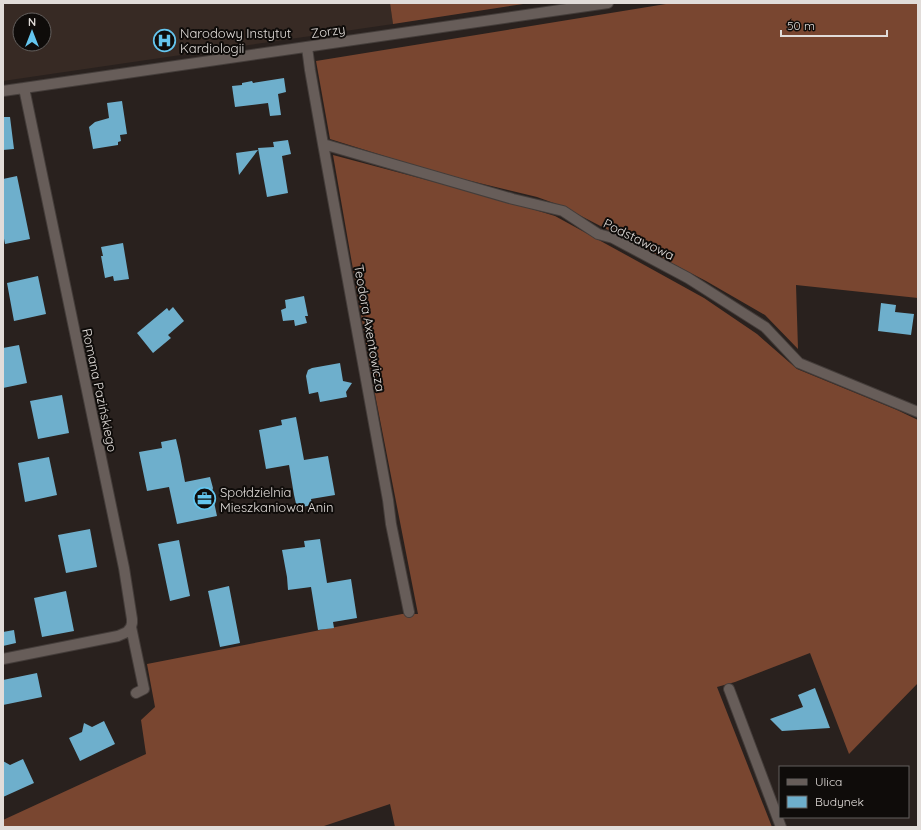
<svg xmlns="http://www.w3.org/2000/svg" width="921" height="830" font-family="Quicksand,sans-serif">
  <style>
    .built { fill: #372a24; fill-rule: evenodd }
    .forest { fill: #794630 }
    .building { fill: #6eafcc }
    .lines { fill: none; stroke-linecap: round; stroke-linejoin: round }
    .minor-casing { stroke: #443d3a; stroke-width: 12 }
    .minor { stroke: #675d59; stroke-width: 10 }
    .labels { text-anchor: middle; stroke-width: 4; stroke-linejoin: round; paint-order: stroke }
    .street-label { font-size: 13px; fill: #e1dcd9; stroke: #0f0c0a }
    .poi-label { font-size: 13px; fill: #e1dcd9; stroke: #0f0c0a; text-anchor: start }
  </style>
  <rect width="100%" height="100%" fill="#29211e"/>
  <path class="built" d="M3 3H390L393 24 3 81ZM20 20H44V44H20Z"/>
  <path class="forest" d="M390 3H530L393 24Z
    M672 3H918V298L796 285 798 349 765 315 706 281 562 206 537 197 442 174 330 139 316 61Z
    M333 155 502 200 555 216 628 256 704 298 757 334 797 369 897 410 918 420V683L849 754 810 653 735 682 717 687 772 827H395L390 804 321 827H3V820L146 754 141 720 155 707 147 664 402 614H418L374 389Z"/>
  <path class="building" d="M284 78 286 92 278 94 281 115 270 116 268 103 235 107 232 86 242 85V83L252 81 253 83Z
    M122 101 127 134 120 135 121 141 118 142V145L93 149 89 127 95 122 109 118 107 103Z
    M3 117H10L14 149 3 150Z
    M288 140 291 154 282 156 288 193 267 197 258 148 274 147 273 142Z
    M258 150 239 175 236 153Z
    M17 176 30 239 5 244 3 233V179Z
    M123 243 129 279 114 281 113 276 105 278 101 256H103L101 247Z
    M38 276 46 314 14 321 7 283Z
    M304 296 308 316H305L307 323 295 326 294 320 283 321 281 310 286 308 285 300Z
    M881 303 896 305 895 312 914 314 911 335 878 331Z
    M173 307 184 321 168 335 171 338 153 353 137 333 167 308 169 311Z
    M19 345 27 383 3 388V348Z
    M340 363 343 381 352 383 346 392 347 397 320 402 318 392 309 394 306 376 308 370 312 368Z
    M62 395 69 433 38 439 30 401Z
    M296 417 304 460 328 456 335 495 311 499 312 505 297 508 294 495 289 465 266 469 259 430 282 425 281 420Z
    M176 439 180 456 185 482 210 477 213 488 209 502H214L217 516 177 524 169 487 147 491 139 452 162 448 161 442Z
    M49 457 57 495 25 502 18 463Z
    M90 529 97 567 66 573 58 535Z
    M320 539 327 583 351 579 357 618 333 622 334 628 318 630 311 587 288 590 287 577 282 550 305 547 304 541Z
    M179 540 190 596 170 601 158 544Z
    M229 586 240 643 220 647 208 591Z
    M66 591 74 631 42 637 34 598Z
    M14 630 16 643 3 646V632Z
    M37 673 42 697 3 705V680Z
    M815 688 830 728 782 731 770 719 803 707 798 695Z
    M104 721 115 744 80 761 69 738 82 732 84 723 92 727Z
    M23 759 34 783 3 797V761L10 765Z"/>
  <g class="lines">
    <defs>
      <path id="minor" d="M307 47 310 70 323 144 388 500 391 524 409 612
        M24 88 124 568 132 619V623L131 627 144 689 136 693
        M3 91 608 3
        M323 144 513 199 563 211 598 234 613 238 688 278 765 327 799 363 918 412
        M3 659 118 636 127 632 131 627
        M729 689 781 827"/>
    </defs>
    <use href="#minor" class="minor-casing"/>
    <use href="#minor" class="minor"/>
  </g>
  <defs>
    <symbol id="hospital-ring" viewBox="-11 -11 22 22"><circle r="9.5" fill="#0f0c0a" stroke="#64c5ee" stroke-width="1.5"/><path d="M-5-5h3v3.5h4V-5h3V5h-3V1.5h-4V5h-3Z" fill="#64c5ee"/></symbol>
    <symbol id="office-ring" viewBox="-11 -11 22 22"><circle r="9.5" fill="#0f0c0a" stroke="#64c5ee" stroke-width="1.5"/><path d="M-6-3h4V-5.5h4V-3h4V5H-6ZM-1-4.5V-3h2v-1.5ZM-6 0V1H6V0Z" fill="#64c5ee"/></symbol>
  </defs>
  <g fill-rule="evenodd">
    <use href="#hospital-ring" x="152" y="28" width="25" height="25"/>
    <use href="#office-ring" x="192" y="486" width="25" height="25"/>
  </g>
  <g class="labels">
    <g class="street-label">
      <text transform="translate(328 31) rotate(-8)" y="5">Zorzy</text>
      <text transform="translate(639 239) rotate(26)" y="5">Podstawowa</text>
      <text transform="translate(370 328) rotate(80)" y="5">Teodora Axentowicza</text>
      <text transform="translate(100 390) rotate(78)" y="5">Romana Pazińskiego</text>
    </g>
    <g class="poi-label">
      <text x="180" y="38">Narodowy Instytut<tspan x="180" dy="15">Kardiologii</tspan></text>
      <text x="220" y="497">Społdzielnia<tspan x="220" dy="15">Mieszkaniowa Anin</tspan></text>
    </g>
  </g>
  <rect width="921" height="830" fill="none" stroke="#e1dcd9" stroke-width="8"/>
  <rect x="779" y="766" width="130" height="52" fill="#0f0c0a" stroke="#635f5d"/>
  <rect x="787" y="779" width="20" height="6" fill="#675d59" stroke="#635f5d"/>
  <text x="815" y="786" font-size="12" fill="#e1dcd9">Ulica</text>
  <rect x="787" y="796" width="20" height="12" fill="#6eafcc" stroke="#635f5d"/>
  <text x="815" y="806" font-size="12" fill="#e1dcd9">Budynek</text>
  <g transform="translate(32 32)"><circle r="19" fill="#0f0c0a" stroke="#635f5d"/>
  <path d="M0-3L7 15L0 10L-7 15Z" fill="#64c5ee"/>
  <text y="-6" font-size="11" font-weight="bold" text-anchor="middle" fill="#e1dcd9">N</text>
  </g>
  <path d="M781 30v6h106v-6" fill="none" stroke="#e1dcd9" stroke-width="2"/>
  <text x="787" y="30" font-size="12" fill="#e1dcd9" stroke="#0f0c0a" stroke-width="3" paint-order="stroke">50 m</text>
</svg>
